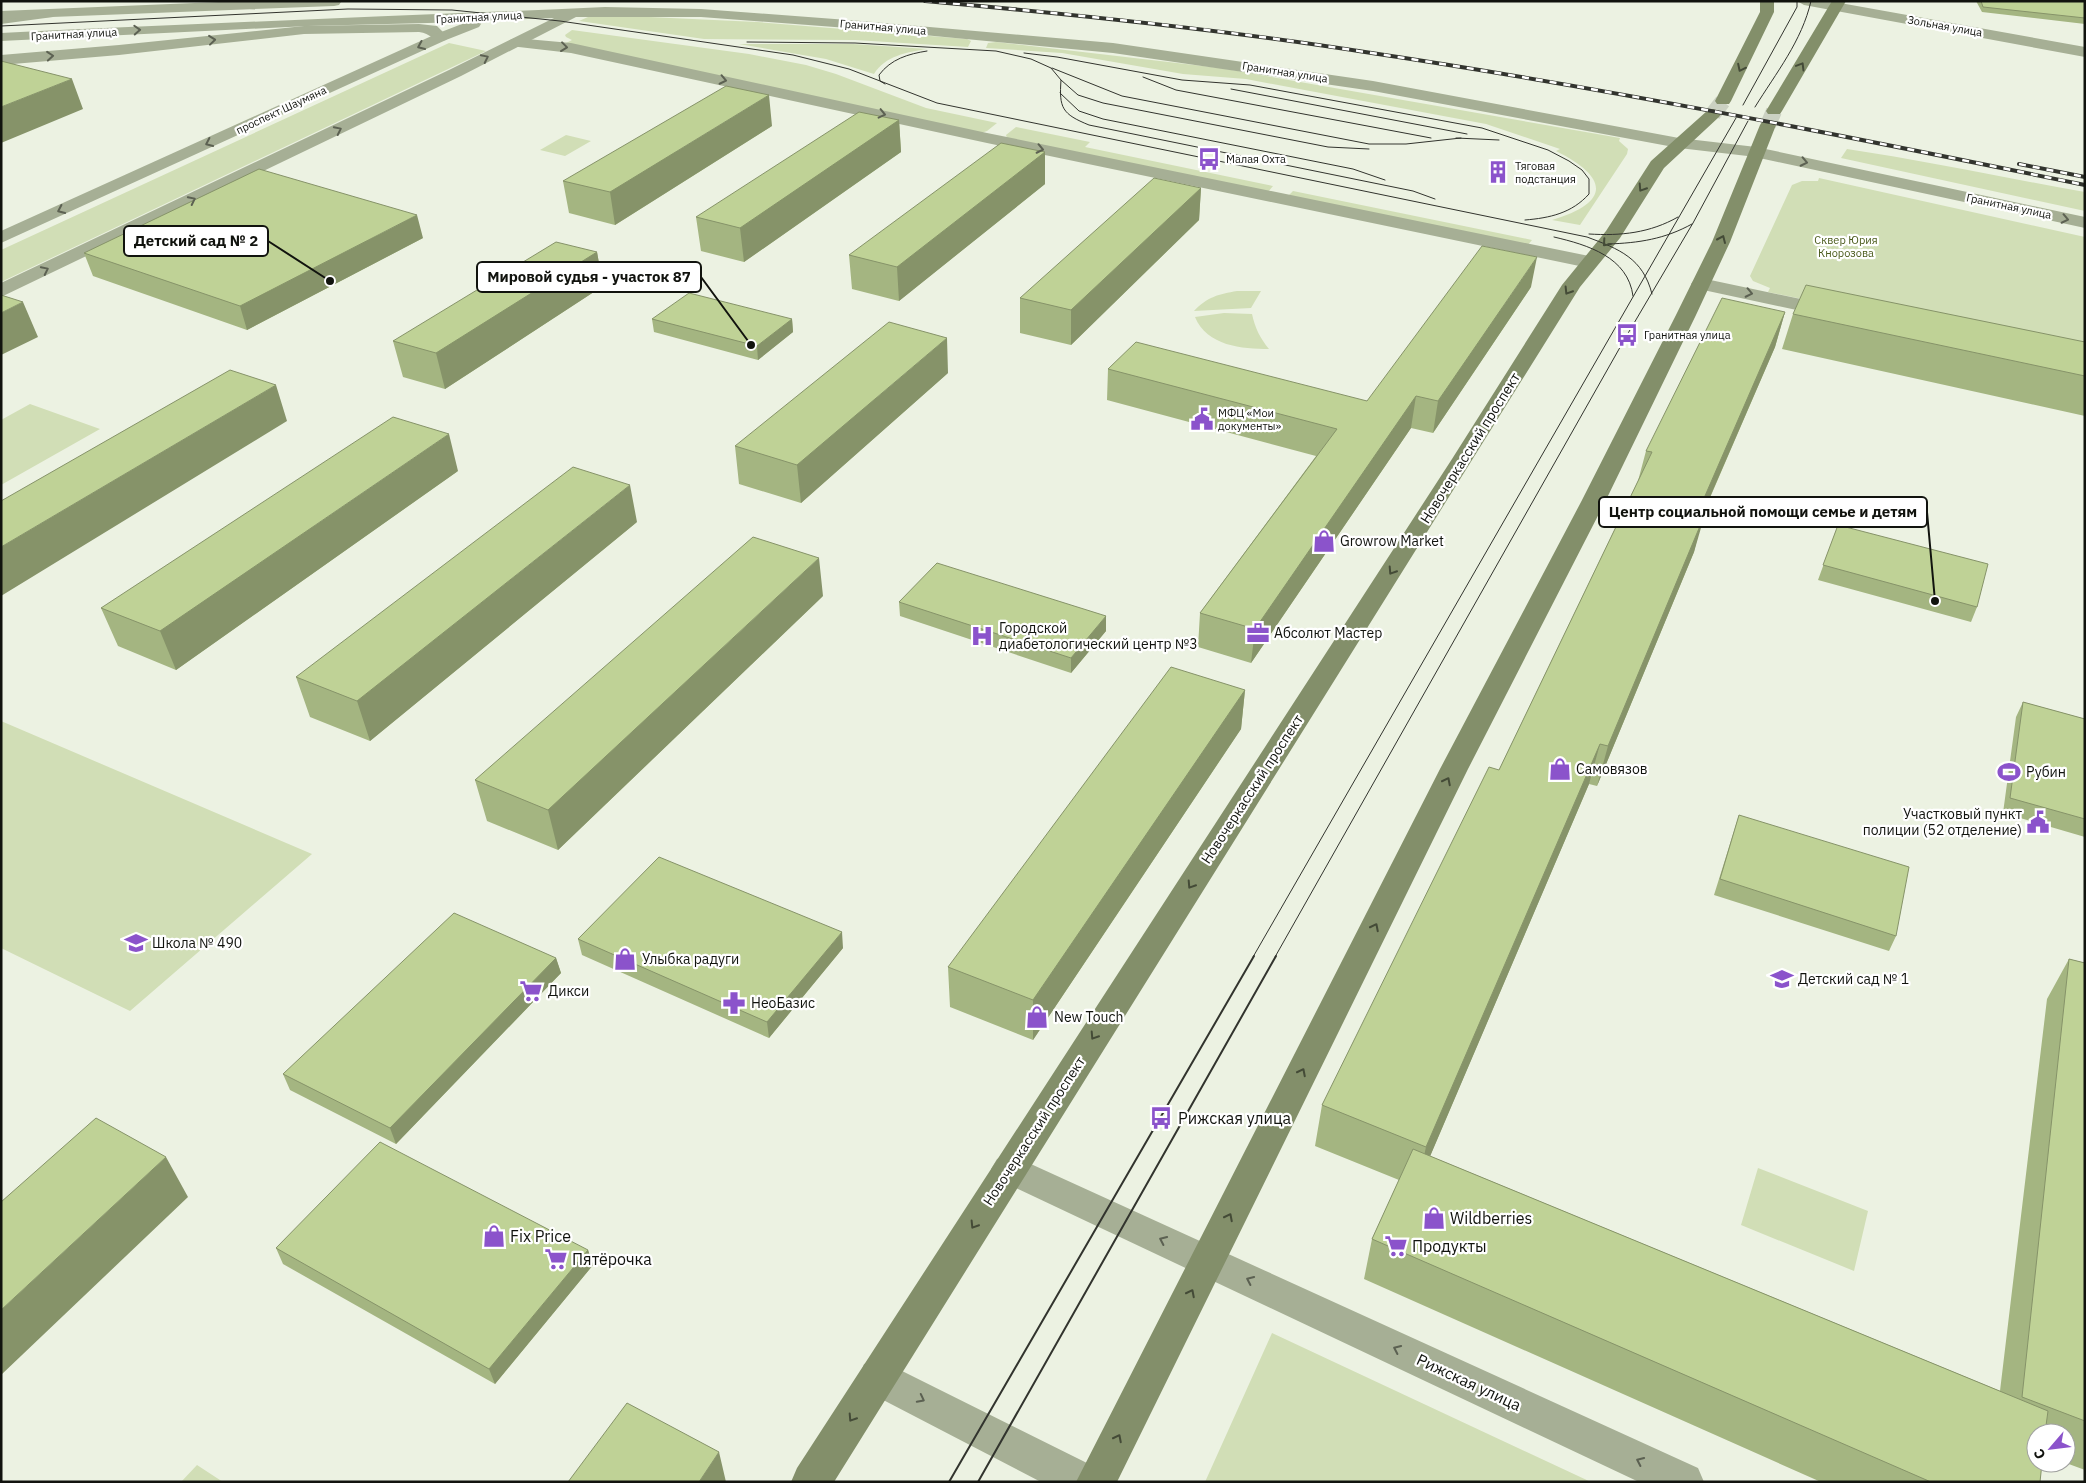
<svg xmlns="http://www.w3.org/2000/svg" width="2086" height="1483" font-family="'IBM Plex Sans',sans-serif">
  <style>
    .green { fill: #d1deb6 }
    .lines { fill: none; stroke-linecap: round; stroke-linejoin: round }
    .secondary-tunnel { stroke: #cbd1c2; stroke-width: 16; stroke-dasharray: 16 8; stroke-linecap: butt }
    .minor { fill: #a6af95; fill-rule: evenodd }
    .tertiary { fill: #a6af95; fill-rule: evenodd }
    .secondary { fill: #838f6a; fill-rule: evenodd }
    .tram-far1 { stroke: #32342e; stroke-width: 1 }
    .tram { stroke: #32342e; stroke-width: 2 }
    .rail-casing { stroke: #32342e; stroke-width: 4 }
    .rail { stroke: #fff; stroke-width: 2.5; stroke-dasharray: 7; stroke-linecap: butt }
    .wall { fill: #a4b581 }
    .shaded-wall { fill: #869369 }
    .building { fill: #bfd296; stroke: #869369 }
    .oneway { stroke: #5c6152 }
    .oneway2 { stroke: #444b37 }
    .labels { text-anchor: middle; stroke-width: 4.5; stroke-linejoin: round; paint-order: stroke }
    .far-street-label { font-size: 11px; fill: #11130e; stroke: #fff }
    .far-poi-label { font-size: 11px; fill: #11130e; stroke: #fff; text-anchor: start }
    .far-park-label { font-size: 11px; fill: #4a5a1b; stroke: #fff }
    .street-label { font-size: 14px; fill: #11130e; stroke: #fff }
    .poi-label { font-size: 14px; fill: #11130e; stroke: #fff; text-anchor: start }
    .near-poi-label { font-size: 16px; fill: #11130e; stroke: #fff; text-anchor: start }
    .near-street-label { font-size: 16px; fill: #11130e; stroke: #fff }
    .leader { fill: none; stroke: #11130e; stroke-width: 2 }
    .callout-dot { fill: #11130e; stroke: #fff; stroke-width: 2 }
    .callout { fill: #fff; stroke: #11130e; stroke-width: 2 }
    .callout-label { font-size: 15px; text-anchor: middle; font-weight: bold; fill: #11130e }
  </style>
  <rect width="100%" height="100%" fill="#ecf2e2"/>
  <path class="green" d="M606 15 757 22 967 39 971 41 968 47 855 40 704 39 579 21 588 17Z
    M572 30 749 54 806 65 836 74 926 108 997 123 987 131 981 133 566 43 572 40 566 37 565 35Z
    M996 42 1220 68 1620 138 1619 141 1628 149 1627 154 1580 225 1552 220C1612 202 1608 177 1556 151L1560 149 1486 124 1246 79 1183 74 1062 53 986 48 988 43Z
    M449 43 486 51 1 282V250Z
    M739 44H853L927 49C907 52 885 56 874 74L826 59Z
    M1016 127 1090 142 1085 147 1273 186 1267 193 1007 138 1006 135Z
    M566 135 591 141 565 156 540 150Z
    M1847 149C1927 161 2005 178 2085 192V211L1841 158Z
    M1819 178 2085 237V358L1768 292 1770 288 1753 281 1750 276 1792 185 1802 181H1818Z
    M1293 191 1532 240 1527 246 1287 197Z
    M1237 291H1261L1251 308 1194 311C1207 297 1219 294 1237 291Z
    M1224 313 1252 314C1255 328 1260 338 1269 349 1242 349 1207 346 1195 317Z
    M30 404 100 429 1 485V420Z
    M1 721 312 854 130 1011 1 948Z
    M1758 1168 1868 1211 1854 1271 1741 1225Z
    M1272 1333 1591 1482H1205Z
    M197 1465 223 1482H181Z"/>
  <g class="lines">
    <path class="secondary-tunnel" d="M1713 114 1723 101
      M1768 125 1774 111"/>
    <path class="minor" d="M48 10 53 11 55 14 53 17 1 24V16Z
      M419 24 437 26 448 37 446 40C433 43 433 34 419 32L304 34 119 55 1 65V55L119 45 304 26Z
      M515 38 571 43 987 133 1589 256 1596 258 1598 262 1596 266 1589 268 987 143 571 53 510 46 507 43 510 40Z
      M1756 147 2085 217V228L1750 156 1748 152 1750 148Z
      M1701 278 1834 306 1841 308 1844 312 1841 316 1834 318 1694 288 1691 284 1694 280Z
      M1009 1154 1698 1468 1704 1482H1639L997 1179 991 1169 997 1159Z
      M878 1359 1097 1468 1103 1482H1041L864 1390 859 1377 864 1364Z"/>
    <path class="tertiary" d="M243 1 341 2 339 5 334 6 1 19V11Z
      M1797 1H1829L2085 47V57L1804 5Z
      M605 7 701 9 861 21 1113 43 1373 81 1679 138 1756 147 1762 148 1764 152 1762 156 1756 157 1679 148 1373 91 1113 53 861 29 701 17H576L461 76 1 297V283L449 70 554 18 479 21 481 24 479 27 446 40 1 243V231L436 34 467 22 308 26 1 41V33C202 23 404 16 605 7Z"/>
    <path class="secondary" d="M1760 1H1774V12L1731 101 1729 104H1717L1715 101 1760 12Z
      M1832 1H1846L1782 111 1780 114H1768L1766 111Z
      M1713 109 1719 111 1721 114 1719 117 1664 168 1620 238 1580 287 834 1482H791L797 1468 1452 459 1562 285 1606 231 1651 161 1707 111Z
      M1768 120 1774 122 1776 125 1730 242 1696 315 1605 502 1468 769 1117 1482H1076L1440 769 1581 502 1676 315 1712 242 1760 125 1762 122Z"/>
    <path class="tram-far1" d="M1 26 348 9 452 10 560 21 793 55 849 69 937 103 1587 237C1619 249 1643 258 1652 294
      M747 42 855 43 996 51 1031 59 1051 68 1061 80C1059 108 1062 114 1089 125L1413 191 1435 199
      M1024 53 1057 57 1182 80 1250 85 1482 128 1548 150 1569 161 1582 170 1589 179V194C1572 213 1550 218 1525 220
      M1052 68 1122 96 1369 144H1406L1461 138
      M1143 77 1176 90 1431 138
      M1061 80 1078 95 1103 103 1328 147 1369 149
      M885 84 880 81 879 75C891 59 908 54 927 51
      M1231 89 1467 134
      M1060 93 1079 111 1103 119 1353 169 1385 180
      M1743 105 1797 7V1
      M1755 107C1776 73 1802 41 1811 1
      M1456 138 1499 140
      M1589 234C1621 236 1650 233 1678 217
      M1554 237C1588 245 1628 257 1633 296
      M1608 244C1639 243 1665 239 1692 224
      M1253 957 1736 118
      M1275 957 1627 335 1693 223 1748 121"/>
    <path class="tram" d="M949 1482 1254 956
      M978 1482 1276 956"/>
    <defs>
      <path id="rail" d="M925 1C1072 14 1219 29 1365 52 1606 88 1846 136 2085 185
        M2019 164 2085 177"/>
    </defs>
    <use href="#rail" class="rail-casing"/>
    <use href="#rail" class="rail"/>
  </g>
  <path class="wall" d="M1976 1H2085V24L1982 12Z
    M899 120 901 152 744 262 701 251 696 217Z
    M772 126 615 225 569 213 563 181Z
    M1045 152V184L899 301 852 289 849 255Z
    M1201 188 1199 220 1071 345 1020 333V298Z
    M423 238 247 330 93 276 84 253Z
    M597 252 603 286 445 389 403 377 393 341Z
    M1531 287 1433 433 1411 428 1251 663 1198 647 1200 613 1316 456 1107 400 1108 369 1367 401Z
    M1785 312 1775 347 1703 514 1694 552 1597 786 1589 784 1430 1156 2000 1391 2047 999 2069 959 2085 963V1470L2066 1463V1433H2036L2040 1482H1821L1364 1279 1372 1239 1399 1180 1315 1146 1322 1105 1499 770 1638 481 1646 451Z
    M1793 314 2085 342V416L1782 349Z
    M652 319H792L793 332 758 360 654 332Z
    M948 373 801 503 739 484 735 446Z
    M458 471 176 670 118 646 101 608Z
    M637 522 370 741 310 717 296 677Z
    M1838 525 1977 607 1971 622 1818 580Z
    M823 596 558 850 487 821 475 780Z
    M899 602 1106 631 1071 673 900 616Z
    M1245 690 1241 729 1033 1040 950 1007 948 967Z
    M2023 702 2085 719V837L2003 813 2016 717Z
    M1739 815 1896 936 1889 951 1714 895Z
    M578 939 843 948 769 1038 582 955Z
    M556 958 561 973 396 1144 290 1090 283 1074Z
    M276 1248 588 1250 593 1265 495 1384 283 1264Z"/>
  <path class="shaded-wall" d="M72 79 83 109 1 143V107Z
    M769 95 772 126 615 225 610 192Z
    M899 120 901 152 744 262 740 228Z
    M1045 152V184L899 301 897 267Z
    M1201 188 1199 220 1071 345V310Z
    M417 215 423 238 247 330 240 306Z
    M597 252 603 286 445 389 436 353Z
    M1537 257 1531 287 1433 433 1438 401Z
    M23 302 38 337 1 355V313Z
    M1785 312 1775 347 1687 550 1698 512Z
    M792 319 793 332 758 360 757 346Z
    M947 338 948 373 801 503 797 465Z
    M276 385 287 421 1 596V547Z
    M1416 396 1411 428 1251 663 1255 629Z
    M449 434 458 471 176 670 160 631Z
    M630 485 637 522 370 741 357 701Z
    M1705 514 1694 552 1597 786 1608 746Z
    M819 558 823 596 558 850 548 810Z
    M1106 616V631L1071 673V658Z
    M1245 690 1241 729 1033 1040V1000Z
    M1600 744 1589 784 1417 1187 1426 1147Z
    M842 932 843 948 769 1038 767 1022Z
    M556 958 561 973 396 1144 390 1128Z
    M166 1157 188 1197 1 1375V1310Z
    M588 1250 593 1265 495 1384 489 1369Z
    M719 1452 726 1482H699Z"/>
  <path class="building" d="M1981 1H2085V18L1983 7Z
    M1 61 72 79 1 107Z
    M726 86 769 95 610 192 563 181Z
    M859 112 899 120 740 228 696 217Z
    M1001 143 1045 152 897 267 849 255Z
    M259 169 417 215 240 306 84 253Z
    M1154 178 1201 188 1071 310 1020 298Z
    M556 242 597 252 436 353 393 341Z
    M1482 246 1537 257 1438 401 1416 396 1255 629 1200 613 1337 429 1108 369 1136 342 1367 401Z
    M1806 285 2085 342V376L1793 314Z
    M689 293 792 319 757 346 652 319Z
    M1 295 23 302 1 313Z
    M1722 298 1785 312 1698 512 1705 514 1608 746 1600 744 1426 1147 1322 1105 1489 767 1499 770 1652 452 1646 451Z
    M889 322 947 338 797 465 735 446Z
    M230 370 276 385 1 547V501Z
    M393 417 449 434 160 631 101 608Z
    M573 467 630 485 357 701 296 677Z
    M1838 525 1988 564 1977 607 1823 565Z
    M753 537 819 558 548 810 475 780Z
    M937 563 1106 616 1071 658 899 602Z
    M1171 667 1245 690 1033 1000 948 967Z
    M2023 702 2085 719V819L2010 798Z
    M1739 815 1909 867 1896 936 1720 879Z
    M659 857 842 932 767 1022 578 939Z
    M454 913 556 958 390 1128 283 1074Z
    M2069 959 2085 963V1421L2022 1397Z
    M96 1118 166 1157 1 1310V1202Z
    M380 1142 588 1250 489 1369 276 1248Z
    M1413 1149 2048 1411 2045 1433H2036V1463H2042L2040 1482H1931L1372 1239Z
    M627 1403 719 1452 699 1482H568Z"/>
  <defs><path id="oneway-chevron" d="M-2-3.5L2.5 0L-2 3.5" fill="none" stroke-width="1.6" stroke-linecap="round" stroke-linejoin="round" transform="scale(1.25)"/></defs>
  <g class="oneway">
    <use href="#oneway-chevron" transform="translate(137 30) rotate(-3)"/>
    <use href="#oneway-chevron" transform="translate(212 40) rotate(-6)"/>
    <use href="#oneway-chevron" transform="translate(421 46) rotate(156)"/>
    <use href="#oneway-chevron" transform="translate(564 47) rotate(7)"/>
    <use href="#oneway-chevron" transform="translate(50 56) rotate(-5)"/>
    <use href="#oneway-chevron" transform="translate(485 58) rotate(-26)"/>
    <use href="#oneway-chevron" transform="translate(723 80) rotate(12)"/>
    <use href="#oneway-chevron" transform="translate(882 114) rotate(13)"/>
    <use href="#oneway-chevron" transform="translate(338 130) rotate(-26)"/>
    <use href="#oneway-chevron" transform="translate(209 143) rotate(155)"/>
    <use href="#oneway-chevron" transform="translate(1040 149) rotate(12)"/>
    <use href="#oneway-chevron" transform="translate(1804 162) rotate(12)"/>
    <use href="#oneway-chevron" transform="translate(192 200) rotate(-26)"/>
    <use href="#oneway-chevron" transform="translate(61 210) rotate(155)"/>
    <use href="#oneway-chevron" transform="translate(2065 219) rotate(12)"/>
    <use href="#oneway-chevron" transform="translate(45 270) rotate(-26)"/>
    <use href="#oneway-chevron" transform="translate(1749 293) rotate(12)"/>
    <use href="#oneway-chevron" transform="translate(1163 1240) rotate(-155)"/>
    <use href="#oneway-chevron" transform="translate(1250 1280) rotate(-155)"/>
    <use href="#oneway-chevron" transform="translate(1397 1349) rotate(-155)"/>
    <use href="#oneway-chevron" transform="translate(921 1399) rotate(27)"/>
    <use href="#oneway-chevron" transform="translate(1640 1461) rotate(-155)"/>
  </g>
  <g class="oneway2">
    <use href="#oneway-chevron" transform="translate(1801 66) rotate(-59)"/>
    <use href="#oneway-chevron" transform="translate(1741 68) rotate(116)"/>
    <use href="#oneway-chevron" transform="translate(1642 188) rotate(123)"/>
    <use href="#oneway-chevron" transform="translate(1722 239) rotate(-66)"/>
    <use href="#oneway-chevron" transform="translate(1606 243) rotate(131)"/>
    <use href="#oneway-chevron" transform="translate(1568 291) rotate(122)"/>
    <use href="#oneway-chevron" transform="translate(1392 571) rotate(123)"/>
    <use href="#oneway-chevron" transform="translate(1447 781) rotate(-63)"/>
    <use href="#oneway-chevron" transform="translate(1191 885) rotate(123)"/>
    <use href="#oneway-chevron" transform="translate(1375 927) rotate(-63)"/>
    <use href="#oneway-chevron" transform="translate(1094 1036) rotate(123)"/>
    <use href="#oneway-chevron" transform="translate(1302 1072) rotate(-63)"/>
    <use href="#oneway-chevron" transform="translate(1229 1217) rotate(-63)"/>
    <use href="#oneway-chevron" transform="translate(974 1225) rotate(122)"/>
    <use href="#oneway-chevron" transform="translate(1191 1293) rotate(-63)"/>
    <use href="#oneway-chevron" transform="translate(852 1418) rotate(123)"/>
    <use href="#oneway-chevron" transform="translate(1118 1438) rotate(-63)"/>
  </g>
  <defs>
    <symbol id="bus-bare" viewBox="-9 -9 18 18"><path d="M-5-6H5V4H4V6H2V4H-2V6H-4V4H-5ZM-3.5-4V0h7V-4ZM-3.5 1.2v1.5H-2V1.2ZM2 1.2v1.5H3.5V1.2Z" fill="#8b53cb" stroke="#fff" stroke-width="2.5" paint-order="stroke"/></symbol>
    <symbol id="building-bare" viewBox="-9 -9 18 18"><path d="M-4-6H4V6H1V3H-1V6H-4ZM-2.5-4.3h1.7v1.8h-1.7ZM.8-4.3h1.7v1.8H.8ZM-2.5-1h1.7V.8h-1.7ZM.8-1h1.7V.8H.8Z" fill="#8b53cb" stroke="#fff" stroke-width="2.5" paint-order="stroke"/></symbol>
    <symbol id="civic-bare" viewBox="-9 -9 18 18"><path d="M-.6-6.5H3V-4.5H.6V-3L4-1V1h2V6H-6V1h2V-1L-.6-3ZM-1.2 2.5V6h2.4V2.5Z" fill="#8b53cb" stroke="#fff" stroke-width="2.5" paint-order="stroke"/></symbol>
    <symbol id="shop-bare" viewBox="-9 -9 18 18"><path d="M-5-2.5h2.3a2.7 3.5 0 0 1 5.4 0H5L5.5 6h-11ZM-1.5-2.5h3a1.5 2.3 0 0 0-3 0Z" fill="#8b53cb" stroke="#fff" stroke-width="2.5" paint-order="stroke"/></symbol>
    <symbol id="office-bare" viewBox="-9 -9 18 18"><path d="M-6-3h4V-5.5h4V-3h4V5H-6ZM-1-4.5V-3h2v-1.5ZM-6 0V1H6V0Z" fill="#8b53cb" stroke="#fff" stroke-width="2.5" paint-order="stroke"/></symbol>
    <symbol id="hospital-bare" viewBox="-9 -9 18 18"><path d="M-5-5h3v3.5h4V-5h3V5h-3V1.5h-4V5h-3Z" fill="#8b53cb" stroke="#fff" stroke-width="2.5" paint-order="stroke"/></symbol>
    <symbol id="stadium-bare" viewBox="-9 -9 18 18"><path d="M0-5a6.5 5 0 1 0 0 10a6.5 5 0 1 0 0-10ZM-3.5-1.8h7v3.6h-7Z" fill="#8b53cb" stroke="#fff" stroke-width="2.5" paint-order="stroke"/></symbol>
    <symbol id="school-bare" viewBox="-9 -9 18 18"><path d="M0-5L7-2L0 1L-7-2ZM-4 1L0 2.5L4 1V4Q0 6-4 4Z" fill="#8b53cb" stroke="#fff" stroke-width="2.5" paint-order="stroke"/></symbol>
    <symbol id="supermarket-bare" viewBox="-9 -9 18 18"><path d="M-6-5.5h2.5l.6 2H6L4.5 2H-2.5L-4.4-4H-6ZM-1.5 3.2a1.3 1.3 0 1 0 .1 0ZM3 3.2a1.3 1.3 0 1 0 .1 0Z" fill="#8b53cb" stroke="#fff" stroke-width="2.5" paint-order="stroke"/></symbol>
    <symbol id="pharmacy-bare" viewBox="-9 -9 18 18"><path d="M-2-6h4v4h4v4h-4v4h-4v-4h-4v-4h4Z" fill="#8b53cb" stroke="#fff" stroke-width="2.5" paint-order="stroke"/></symbol>
  </defs>
  <g fill-rule="evenodd">
    <use href="#bus-bare" x="1193" y="143" width="32" height="32"/>
    <use href="#building-bare" x="1482" y="156" width="32" height="32"/>
    <use href="#bus-bare" x="1611" y="319" width="32" height="32"/>
    <use href="#civic-bare" x="1186" y="403" width="32" height="32"/>
    <use href="#shop-bare" x="1308" y="525" width="32" height="32"/>
    <use href="#office-bare" x="1242" y="617" width="32" height="32"/>
    <use href="#hospital-bare" x="966" y="620" width="32" height="32"/>
    <use href="#shop-bare" x="1544" y="753" width="32" height="32"/>
    <use href="#stadium-bare" x="1993" y="756" width="32" height="32"/>
    <use href="#civic-bare" x="2022" y="806" width="32" height="32"/>
    <use href="#school-bare" x="120" y="927" width="32" height="32"/>
    <use href="#shop-bare" x="609" y="943" width="32" height="32"/>
    <use href="#school-bare" x="1766" y="963" width="32" height="32"/>
    <use href="#supermarket-bare" x="515" y="975" width="32" height="32"/>
    <use href="#pharmacy-bare" x="718" y="987" width="32" height="32"/>
    <use href="#shop-bare" x="1021" y="1001" width="32" height="32"/>
    <use href="#bus-bare" x="1145" y="1102" width="32" height="32"/>
    <use href="#shop-bare" x="1418" y="1202" width="32" height="32"/>
    <use href="#shop-bare" x="478" y="1220" width="32" height="32"/>
    <use href="#supermarket-bare" x="1380" y="1230" width="32" height="32"/>
    <use href="#supermarket-bare" x="540" y="1243" width="32" height="32"/>
  </g>
  <g class="labels">
    <g class="far-street-label">
      <text transform="translate(479 17) rotate(-3)" y="4">Гранитная улица</text>
      <text transform="translate(1945 26) rotate(10)" y="4">Зольная улица</text>
      <text transform="translate(883 27) rotate(5)" y="4">Гранитная улица</text>
      <text transform="translate(74 34) rotate(-3)" y="4">Гранитная улица</text>
      <text transform="translate(1285 72) rotate(9)" y="4">Гранитная улица</text>
      <text transform="translate(281 110) rotate(-25)" y="4">проспект Шаумяна</text>
      <text transform="translate(2009 206) rotate(12)" y="4">Гранитная улица</text>
    </g>
    <g class="far-poi-label">
      <text x="1226" y="163">Малая Охта</text>
      <text x="1515" y="170">Тяговая<tspan x="1515" dy="13">подстанция</tspan></text>
      <text x="1644" y="339">Гранитная улица</text>
      <text x="1218" y="417">МФЦ «Мои<tspan x="1218" dy="13">документы»</tspan></text>
    </g>
    <g class="far-park-label">
      <text x="1846" y="244">Сквер Юрия<tspan x="1846" dy="13">Кнорозова</tspan></text>
    </g>
    <g class="street-label">
      <text transform="translate(1470 448) rotate(-58)" y="5">Новочеркасский проспект</text>
      <text transform="translate(1252 789) rotate(-57)" y="5">Новочеркасский проспект</text>
      <text transform="translate(1034 1131) rotate(-57)" y="5">Новочеркасский проспект</text>
    </g>
    <g class="poi-label">
      <text x="1340" y="546">Growrow Market</text>
      <text x="999" y="633">Городской<tspan x="999" dy="16">диабетологический центр №3</tspan></text>
      <text x="1274" y="638">Абсолют Мастер</text>
      <text x="1576" y="774">Самовязов</text>
      <text x="2026" y="777">Рубин</text>
      <text x="2022" y="819" text-anchor="end">Участковый пункт<tspan x="2022" dy="16">полиции (52 отделение)</tspan></text>
      <text x="152" y="948">Школа № 490</text>
      <text x="642" y="964">Улыбка радуги</text>
      <text x="1798" y="984">Детский сад № 1</text>
      <text x="548" y="996">Дикси</text>
      <text x="751" y="1008">НеоБазис</text>
      <text x="1054" y="1022">New Touch</text>
    </g>
    <g class="near-poi-label">
      <text x="1178" y="1124">Рижская улица</text>
      <text x="1450" y="1224">Wildberries</text>
      <text x="510" y="1242">Fix Price</text>
      <text x="1412" y="1252">Продукты</text>
      <text x="572" y="1265">Пятёрочка</text>
    </g>
    <g class="near-street-label">
      <text transform="translate(1469 1382) rotate(25)" y="6">Рижская улица</text>
    </g>
  </g>
  <path class="leader" d="M330 281L268 241M751 345L701 277M1935 601L1927 512"/>
  <g class="callout-dot">
    <circle cx="330" cy="281" r="5"/>
    <circle cx="751" cy="345" r="5"/>
    <circle cx="1935" cy="601" r="5"/>
  </g>
  <g class="callout">
    <rect x="124" y="226" width="144" height="30" rx="5"/>
    <rect x="477" y="262" width="224" height="30" rx="5"/>
    <rect x="1599" y="497" width="328" height="30" rx="5"/>
  </g>
  <g class="callout-label">
    <text x="196" y="246">Детский сад № 2</text>
    <text x="589" y="282">Мировой судья - участок 87</text>
    <text x="1763" y="517">Центр социальной помощи семье и детям</text>
  </g>
  <rect width="2086" height="1483" fill="none" stroke="#11130e" stroke-width="5"/>
  <g transform="translate(2051 1448) rotate(242)"><circle r="24" fill="#ffffff" stroke="#a0a19f"/>
  <path d="M0-4L9 19L0 12L-9 19Z" fill="#8b53cb"/>
  <text y="-8" font-size="14" font-weight="bold" text-anchor="middle" fill="#11130e">С</text>
  </g>
</svg>
